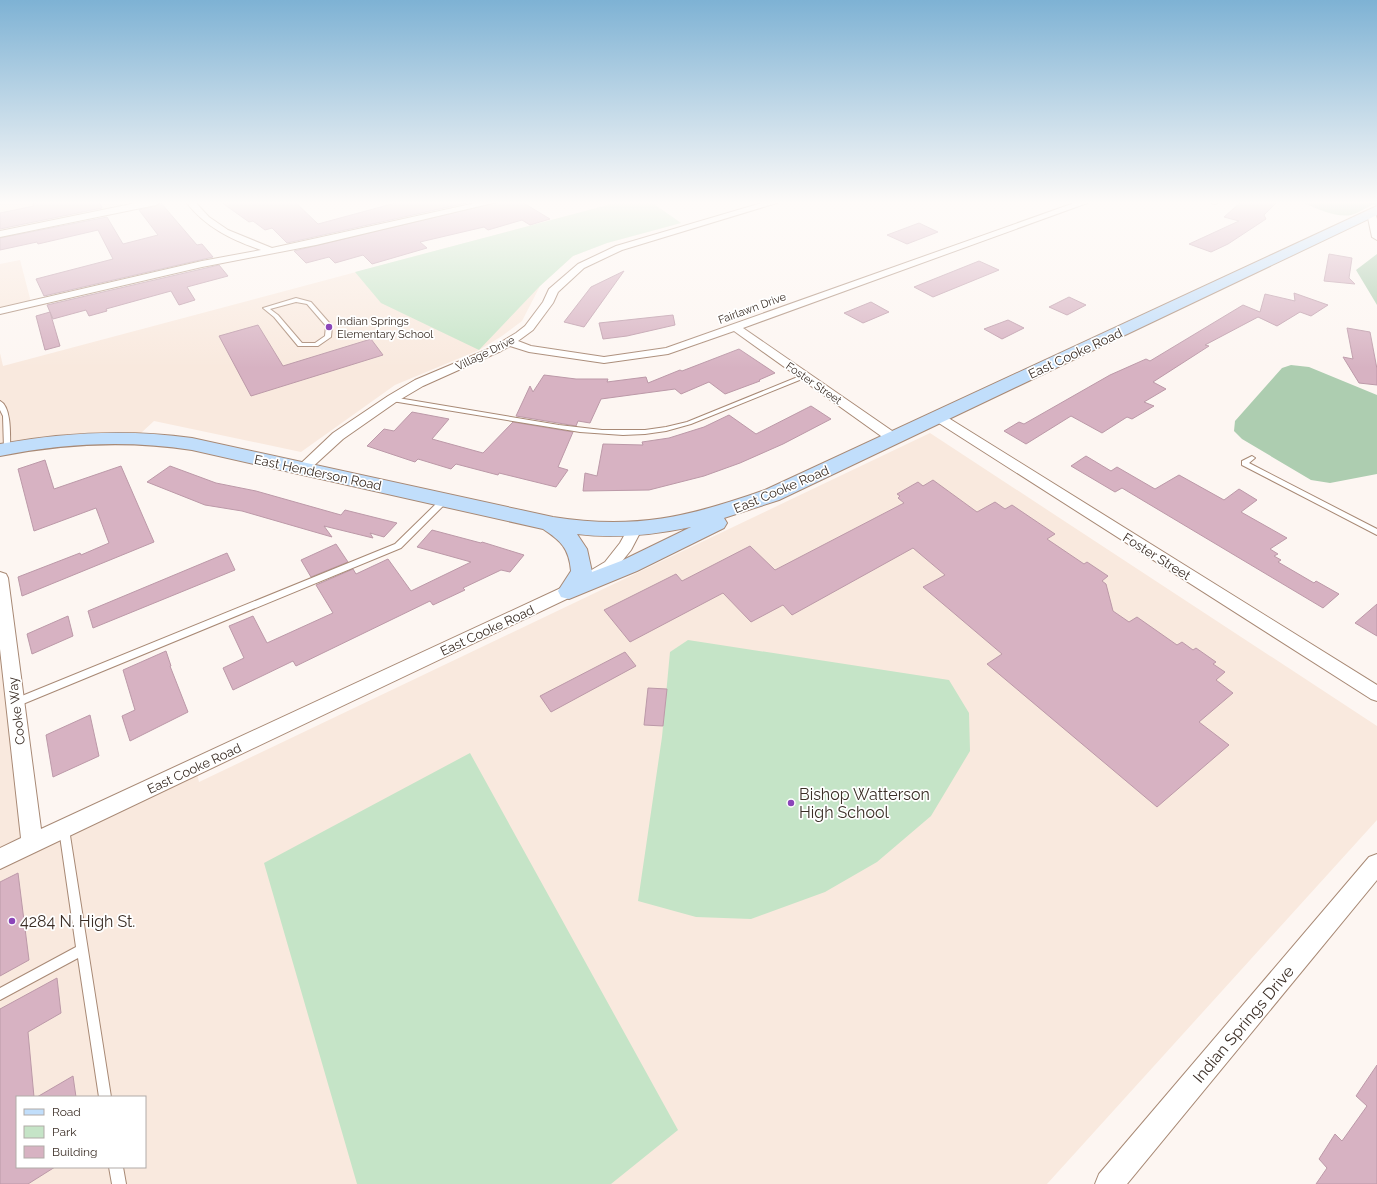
<svg xmlns="http://www.w3.org/2000/svg" width="1377" height="1184" font-family="Raleway,sans-serif">
  <style>
    .built { fill: #f9e9de; fill-rule: evenodd }
    .green { fill: #c5e4c7 }
    .forest { fill: #adcdb0 }
    .lines { fill: none; stroke-linecap: round; stroke-linejoin: round }
    .stream { stroke: #7fafb5; stroke-width: 3.5 }
    .building { fill: #d7b2c2; stroke: #bc99a8 }
    .lane-casing { stroke: #a88975; stroke-width: 2 }
    .street-casing { stroke: #a88975; stroke-width: 2 }
    .secondary-casing { stroke: #a88975; stroke-width: 2 }
    .lane { fill: #fff; fill-rule: evenodd }
    .street { fill: #fff; fill-rule: evenodd }
    .secondary { fill: #c1defb; fill-rule: evenodd }
    .poi-dot { fill: #8b45b9; stroke: #fff; stroke-width: 1.5 }
    .labels { text-anchor: middle; stroke-width: 3.5; stroke-linejoin: round; paint-order: stroke }
    .far-street-label { font-size: 11px; fill: #3b2e26; stroke: #fff }
    .far-poi-label { font-size: 11px; fill: #3b2e26; stroke: #fff; text-anchor: start }
    .street-label { font-size: 13px; fill: #3b2e26; stroke: #fff }
    .near-poi-label { font-size: 16px; fill: #3b2e26; stroke: #fff; text-anchor: start }
    .near-street-label { font-size: 16px; fill: #3b2e26; stroke: #fff }
  </style>
  <rect width="100%" height="100%" fill="#fdf6f2"/>
  <path class="built" d="M0 202H138L0 230Z
    M619 202H651L681 223 607 243 573 256 540 286 522 321 502 336 479 350 395 385 301 452 154 421 141 433 85 436 0 448V353L3 366Z
    M20 260 31 302 0 310V264Z
    M930 433 1377 726V820L1047 1184H0V577L32 841 195 766 199 782ZM17 1097H145V1167H17Z"/>
  <path class="green" d="M619 202H651L681 223 607 243 573 256 540 286 479 350 381 303 355 272Z
    M688 640 949 680 969 713 970 751 931 816 877 862 825 892 751 919 696 917 638 901 662 737 670 652Z
    M470 753 678 1130 611 1184H357L264 863Z"/>
  <path class="forest" d="M1302 202H1377C1369 206 1359 213 1351 215 1337 218 1314 208 1302 202Z
    M1377 254V305L1356 270Z
    M1291 365 1309 367 1377 395V474L1330 483 1311 480 1242 439 1234 431 1235 421 1282 368Z"/>
  <g class="lines">
    <path class="stream" d="M1371 202 1377 204"/>
  </g>
  <path class="building" d="M33 202H99L102 208 0 229V213L34 206Z
    M221 202H295L318 224 399 202H471L287 243 272 228 265 230 253 221 249 222Z
    M498 202H522L550 219 530 225 522 220 488 230 484 227 420 242 427 248 372 264 363 255 335 263 329 257 306 263 294 251Z
    M1241 202H1277L1264 215 1266 219 1228 244 1211 252 1189 244 1239 221 1224 217Z
    M161 203 197 245 202 244 213 257 44 296 36 279 113 259 98 230 38 244 37 242 0 250V238L107 217 123 244 158 235 139 210 156 206Z
    M919 223 938 232 907 244 887 235Z
    M1329 254 1352 258 1349 278 1355 284 1324 281Z
    M979 261 999 270 933 297 914 287Z
    M219 265 228 276 187 287 195 300 179 305 171 291 106 309 107 311 89 316 86 310 53 319 47 305Z
    M624 271 584 327 564 322 591 287Z
    M1294 293 1328 305 1311 316 1300 312 1277 326 1258 317 1205 345 1209 346 1153 382 1166 389 1144 402 1154 406 1132 419 1127 417 1102 433 1071 416 1026 444 1004 431 1019 422 1024 424 1110 375 1146 359 1150 361 1243 305 1260 312 1265 294 1295 301Z
    M1069 297 1086 305 1067 315 1049 307Z
    M871 302 889 312 863 323 844 313Z
    M50 312 60 346 45 350 36 316Z
    M673 315 675 325 627 336 603 339 599 323Z
    M1008 320 1024 328 1002 339 984 329Z
    M258 325 283 366 371 339 383 355 251 396 219 336Z
    M1347 328 1370 332 1377 369V385L1359 383 1343 357 1353 359Z
    M739 349 775 373 759 380 760 381 725 394 709 382 681 394 675 389 601 399 590 423 578 421 576 426 516 416 530 386 533 392 544 375 576 379H608L607 382 646 377 648 383 680 370 682 371Z
    M811 406 831 419 783 444 740 463 704 476 649 490 583 491 585 473 597 476 603 444 643 445 642 442 669 438 704 427 729 415 756 434Z
    M412 412 449 419 432 439 483 453 513 422 573 432 558 467 568 470 556 487 499 473 498 475 456 464 451 469 418 459 415 462 367 446 384 429 394 431Z
    M1086 456 1111 471 1117 467 1155 489 1179 475 1224 500 1239 489 1257 500 1241 512 1287 538 1270 549 1278 554 1274 556 1281 560 1278 562 1314 583 1316 581 1339 594 1323 608 1122 488 1115 492 1071 466Z
    M45 460 54 489 121 466 154 542 22 596 18 577 80 553 81 555 109 543 96 508 34 531 18 469Z
    M170 466 216 483 256 491 341 515 345 510 397 523 384 537 370 533 373 538 324 526 332 537 242 511 205 505 147 482Z
    M933 480 977 512 995 502 1005 509 1012 505 1055 534 1047 539 1084 564 1087 562 1108 576 1102 581 1106 584 1113 611 1129 622 1137 617 1177 645 1182 642 1193 650 1196 648 1216 662 1213 664 1225 672 1216 680 1233 693 1199 722 1229 745 1157 807 987 664 1002 654 923 587 945 575 913 548 792 615 783 605 751 622 723 593 630 642 604 610 676 574 682 581 750 546 775 570 904 503 898 498 900 496 897 494 918 482 923 486Z
    M432 530 481 543 482 542 524 555 510 572 501 570 463 588 465 590 433 605 430 601 296 666 293 661 233 690 223 668 244 658 229 626 253 616 267 643 333 613 316 585 353 569 356 574 388 559 411 591 471 562 417 547Z
    M336 544 348 562 311 577 301 560Z
    M227 553 235 570 93 628 88 611Z
    M1377 604V636L1355 623Z
    M68 616 73 636 32 654 27 634Z
    M166 651 171 666H170L188 712 130 741 122 716 135 710 123 670Z
    M625 652 636 666 551 712 540 696Z
    M648 688 667 689 663 726 644 725Z
    M90 715 99 756 53 777 46 735Z
    M18 873 29 960 0 976V882Z
    M57 978 61 1013 28 1032 34 1097H17V1167H55L28 1184H0V1009Z
    M1377 1065V1184H1316L1327 1168 1319 1159 1335 1134 1342 1141 1367 1106 1356 1096Z
    M73 1076 76 1097H37Z"/>
  <g class="lines">
    <defs>
      <path id="lane" d="M1209 202H1217V203L1215 204Z
        M296 298 311 302 332 326 331 337 318 346H298L274 317 263 308ZM296 302 307 304 326 326 325 336 315 343H302L278 315 270 309Z
        M805 374 807 375V377L691 424 666 431 645 434 623 435 580 432 392 401 389 399 392 397 559 425 602 430H645L666 427 687 422Z
        M0 401C12 407 10 437 10 449L7 451 4 449 3 416 0 410Z
        M1252 456 1255 458 1249 463 1377 529V535L1242 465V461Z
        M442 498H445L449 500 401 548 18 706 15 707 12 706 10 703 12 700 395 544Z
        M64 824 68 826 69 829 111 1097H99L78 958 0 1000V988L76 947 59 829 60 826Z
        M109 1167H123L126 1184H112Z"/>
      <path id="street" d="M141 202H160L156 205 0 237V231Z
        M186 202H195L209 217 228 230 272 248 480 202H497L316 245 202 267 0 314V308L202 261 261 250C232 240 205 227 186 202Z
        M765 202H780L622 250 584 268 558 292 553 303 533 330 518 341 531 346 604 357 666 348 1077 202H1090L743 328 898 435 900 438 898 441H888L734 331 668 354 604 363 529 352 510 346 501 351 423 386 396 402 343 439 308 471 303 472 298 471 296 468 333 433 388 396 415 380 493 347 516 333 525 326 543 302 549 289 578 264 616 246Z
        M1371 210 1375 213 1377 219V240L1372 237 1367 213Z
        M938 413 942 414 1377 685V701L1371 699 934 420 932 417 934 414Z
        M635 524 640 525 642 529 631 550 615 570 575 595 0 869V848L21 838 0 649V572L6 574 8 578 41 829 563 587 605 562 620 543 630 525Z
        M1377 854V880L1127 1184H1095L1099 1174 1369 857Z"/>
      <path id="secondary" d="M1377 206V215L779 500 724 518 727 523 724 528 637 571 569 599 561 597 558 591 571 571C569 548 561 541 543 529L192 450C127 440 65 443 0 456V444C65 432 127 429 192 438L553 517C634 530 689 517 765 490ZM691 527 621 561 592 572 587 549 577 534C616 539 653 535 691 527Z"/>
    </defs>
    <use href="#lane" class="lane-casing"/>
    <use href="#street" class="street-casing"/>
    <use href="#secondary" class="secondary-casing"/>
    <use href="#lane" class="lane"/>
    <use href="#street" class="street"/>
    <use href="#secondary" class="secondary"/>
  </g>
  <linearGradient id="sky" x2="0" y2="1"><stop stop-color="#7eb2d4"/><stop offset="0.55" stop-color="#fefbf9"/><stop offset="1" stop-color="#fefbf9" stop-opacity="0"/></linearGradient>
  <rect width="1377" height="368" fill="url(#sky)"/>
  <g class="poi-dot">
    <circle cx="329" cy="327" r="4"/>
    <circle cx="791" cy="803" r="4"/>
    <circle cx="12" cy="921" r="4"/>
  </g>
  <g class="labels">
    <g class="far-street-label">
      <text transform="translate(752 308) rotate(-20)" y="4">Fairlawn Drive</text>
      <text transform="translate(485 353) rotate(-26)" y="4">Village Drive</text>
      <text transform="translate(814 383) rotate(35)" y="4">Foster Street</text>
    </g>
    <g class="far-poi-label">
      <text x="337" y="325">Indian Springs<tspan x="337" dy="13">Elementary School</tspan></text>
    </g>
    <g class="street-label">
      <text transform="translate(1075 353) rotate(-25)" y="5">East Cooke Road</text>
      <text transform="translate(318 472) rotate(12)" y="5">East Henderson Road</text>
      <text transform="translate(781 489) rotate(-23)" y="5">East Cooke Road</text>
      <text transform="translate(1157 556) rotate(32)" y="5">Foster Street</text>
      <text transform="translate(487 630) rotate(-25)" y="5">East Cooke Road</text>
      <text transform="translate(16 711) rotate(-97)" y="5">Cooke Way</text>
      <text transform="translate(194 768) rotate(-25)" y="5">East Cooke Road</text>
    </g>
    <g class="near-poi-label">
      <text x="799" y="800">Bishop Watterson<tspan x="799" dy="18">High School</tspan></text>
      <text x="20" y="927">4284 N. High St.</text>
    </g>
    <g class="near-street-label">
      <text transform="translate(1243 1024) rotate(-50)" y="6">Indian Springs Drive</text>
    </g>
  </g>
  <rect x="16" y="1096" width="130" height="72" fill="#ffffff" stroke="#b1aba8"/>
  <rect x="24" y="1109" width="20" height="6" fill="#c1defb" stroke="#b1aba8"/>
  <text x="52" y="1116" font-size="12" fill="#3b2e26">Road</text>
  <rect x="24" y="1126" width="20" height="12" fill="#c5e4c7" stroke="#b1aba8"/>
  <text x="52" y="1136" font-size="12" fill="#3b2e26">Park</text>
  <rect x="24" y="1146" width="20" height="12" fill="#d7b2c2" stroke="#b1aba8"/>
  <text x="52" y="1156" font-size="12" fill="#3b2e26">Building</text>
</svg>
